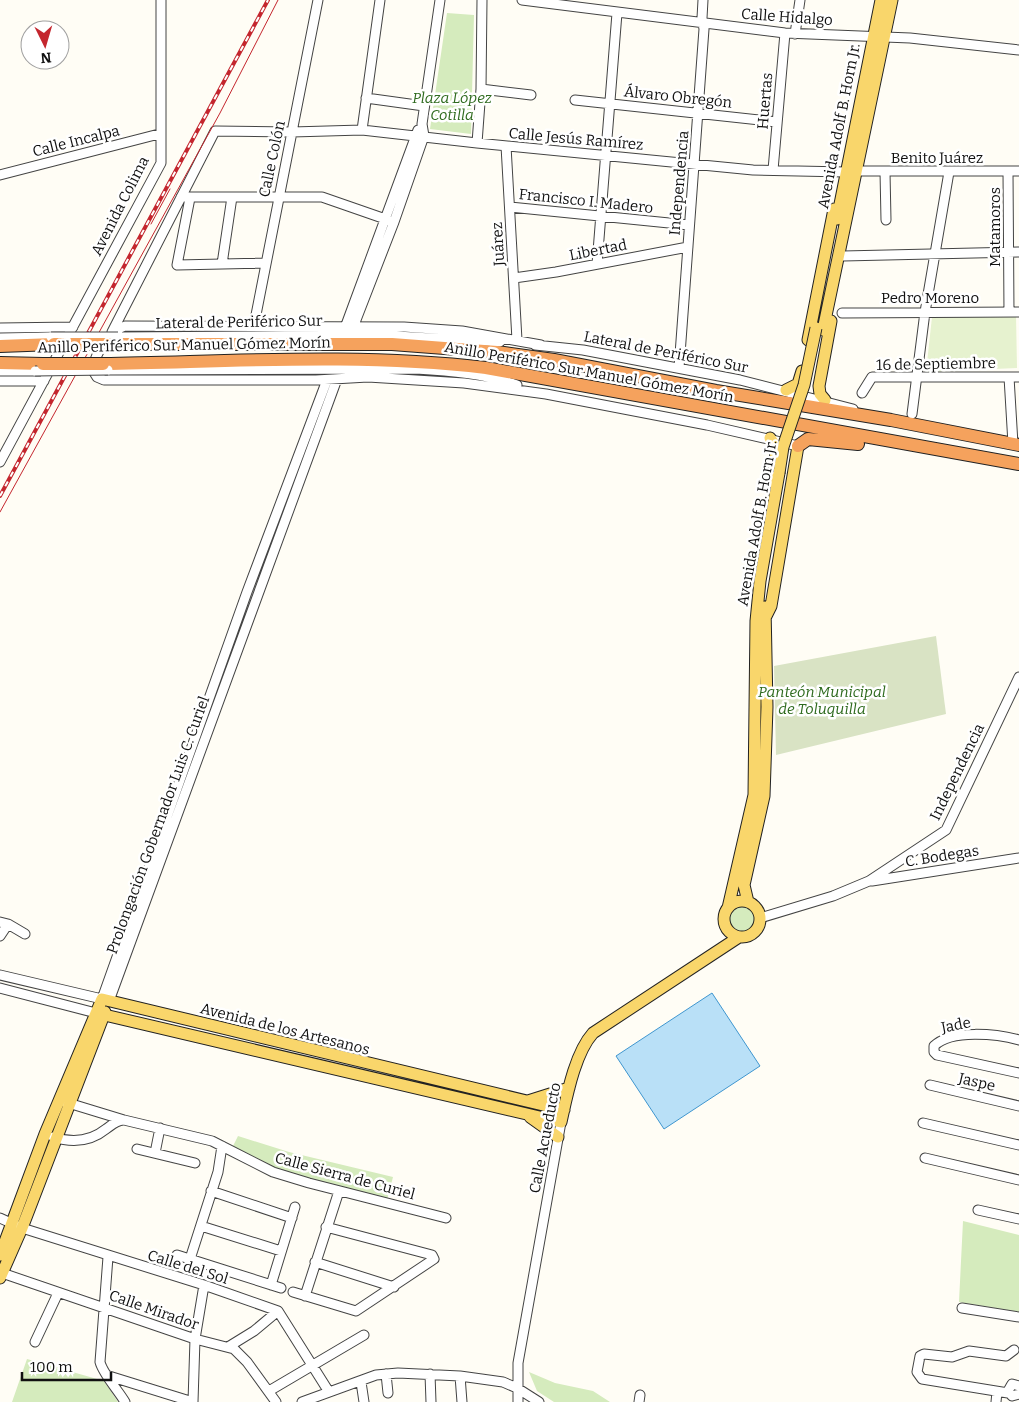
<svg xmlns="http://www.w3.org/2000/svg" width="1019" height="1402" font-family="Bitter,serif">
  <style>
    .green { fill: #d5ebbd }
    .cemetery { fill: #d9e3c4 }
    .pitch { fill: #e6f2cf }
    .water { fill: #b9e0f7; stroke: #3f96cf }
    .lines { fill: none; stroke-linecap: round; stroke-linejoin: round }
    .minor-casing { stroke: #444; stroke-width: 11 }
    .major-casing { stroke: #222; stroke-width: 13 }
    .highway-casing { stroke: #222; stroke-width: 14 }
    .minor { stroke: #fff; stroke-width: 9 }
    .major { stroke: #f9d66b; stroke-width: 11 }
    .highway { stroke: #f5a25d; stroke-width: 12 }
    .tram { stroke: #c4262e; stroke-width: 1 }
    .rail-casing { stroke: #c4262e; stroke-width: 4 }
    .rail { stroke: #fff; stroke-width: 2; stroke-dasharray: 5.5; stroke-linecap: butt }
    .minor-bridge-casing { stroke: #444; stroke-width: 11; stroke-linecap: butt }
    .major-bridge-casing { stroke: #222; stroke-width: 13; stroke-linecap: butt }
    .highway-bridge-casing { stroke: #222; stroke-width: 14; stroke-linecap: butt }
    .minor-bridge { stroke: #fff; stroke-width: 9 }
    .major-bridge { stroke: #f9d66b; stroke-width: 11 }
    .highway-bridge { stroke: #f5a25d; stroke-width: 12 }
    .labels { text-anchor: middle; stroke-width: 5; stroke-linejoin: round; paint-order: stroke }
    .street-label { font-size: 15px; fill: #111; stroke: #fff }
    .park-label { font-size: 15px; font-style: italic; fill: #2f6b1f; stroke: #fff }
  </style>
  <rect width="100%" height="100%" fill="#fffdf5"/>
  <path class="green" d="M447 13 474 15 471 134 430 129Z
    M729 919a13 13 0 1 1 26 0a13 13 0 1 1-26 0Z
    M238 1136 289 1152 393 1177 387 1200C337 1186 274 1178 233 1146Z
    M963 1221 1019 1235V1312L959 1302Z
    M27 1359 104 1381 118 1402H12Z
    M529 1372 555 1383 593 1391 610 1402H554L537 1391Z"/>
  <path class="cemetery" d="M936 636 946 714 776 755 774 666Z"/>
  <path class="pitch" d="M1016 315 1017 368 926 372 932 317Z"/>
  <path class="water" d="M712 993 760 1066 664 1129 616 1056Z"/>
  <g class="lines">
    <defs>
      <path id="minor" d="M522 0 785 33 910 38 1019 50
        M795 34 800 0
        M481 89 531 95
        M366 98 424 106
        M575 100 777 122
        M362 130 380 0
        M477 143 481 89 482 0
        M506 146 517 340
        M773 170 785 33
        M855 171H1019
        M885 172 886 220
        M1008 172 1009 312
        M0 175 159 134
        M181 197H322L394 222
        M190 198 177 265 264 263
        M510 207 689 225
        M843 256 1019 252
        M222 264 232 197
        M597 264 617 13
        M514 278 556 272 688 247
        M842 313 1019 312
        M254 325 318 0
        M346 325 418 130
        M354 325 394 222 424 136 422 124 440 0
        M0 328 73 327
        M112 332 215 131 292 132 362 130 477 143 753 170 846 172
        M118 337 379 335 500 342
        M0 338 51 337
        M535 345 583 350 740 380 853 409
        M541 345 462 331 404 327 125 326C109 331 96 353 92 369L97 377 104 380H316L368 377 464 383 546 394 707 425 798 446
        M679 368 704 29 702 18 703 0
        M108 370 416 369C450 371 485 374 517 385
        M0 371H35
        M1009 377 1013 444
        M0 381H44
        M862 393 872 377H1019
        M912 414 925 312 949 172
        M0 462 161 163V0
        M872 881 1019 858
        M760 918 833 896 869 881 946 830 1019 677
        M0 922 8 924 25 934
        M0 936 8 924
        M0 975 102 999 247 592 327 380
        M0 988 96 1013
        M109 1001 337 379
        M1019 1040C997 1034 951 1029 934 1046V1052L937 1055 1019 1073
        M930 1085 1019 1106
        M65 1102 124 1120 212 1141 273 1172 309 1183 446 1218
        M923 1123 1019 1145
        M53 1137C72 1143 90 1142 106 1129 112 1125 115 1121 123 1120
        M137 1149 195 1163
        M155 1153 160 1128
        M925 1158 1019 1180
        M211 1191 292 1218
        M978 1210 1019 1219
        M0 1218 22 1228 204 1285 278 1311 329 1392
        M201 1226 281 1251
        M177 1255 281 1288
        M108 1257 100 1362C103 1374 118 1390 125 1402
        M190 1259 218 1172 222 1146
        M315 1262 394 1287
        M2 1273 195 1339 234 1349 247 1362 276 1402
        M271 1285 295 1207
        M293 1292 356 1311 434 1259 432 1255 326 1227
        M305 1296 339 1191
        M962 1308 1019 1317
        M35 1342 58 1293
        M228 1347 254 1331 278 1311
        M386 1374 388 1393
        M430 1374 431 1402
        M109 1376 193 1402
        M460 1376 462 1402
        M361 1382 364 1402
        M1019 1386 1012 1384 1008 1391 1012 1396 1019 1394
        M269 1391 364 1335
        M1008 1393 922 1379 917 1372 920 1356 924 1354 952 1357 969 1351 1006 1356 1014 1350
        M193 1402 195 1339 204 1285
        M302 1402 376 1375 398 1373 460 1376 503 1382 517 1388 539 1402
        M518 1402V1363L561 1122
        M639 1402 640 1395
        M996 1402 997 1392"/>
      <path id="major" d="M837 219 881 0
        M823 330 892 0
        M808 340 834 209
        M786 390 798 384 802 371
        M825 400 820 394 819 386 831 321
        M770 438C780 450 774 467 772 481
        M766 616 771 606 798 446
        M724 919a18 18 0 1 1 36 0a18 18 0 1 1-36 0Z
        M748 902 744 885 764 796 767 707 765 607
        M728 908 754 795 756 621 760 581 779 473
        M96 1013 561 1122C567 1095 575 1053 593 1033L739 937
        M528 1101 569 1088
        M530 1117 558 1137
        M0 1255 45 1134 102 999 564 1110
        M0 1278 22 1228 105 1012"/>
      <path id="highway" d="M109 344H392L497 352 554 360 716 391 891 420 1019 445
        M0 346 54 344
        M0 363 43 364
        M103 364C231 362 358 353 486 368L1019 464
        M798 446 808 439 858 444"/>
    </defs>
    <use href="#minor" class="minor-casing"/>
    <use href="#major" class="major-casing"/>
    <use href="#highway" class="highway-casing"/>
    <use href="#minor" class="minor"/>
    <use href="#major" class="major"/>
    <use href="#highway" class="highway"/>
    <path class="tram" d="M151 224 170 189
      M0 512 220 113 278 0"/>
    <defs>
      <path id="rail" d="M0 496 268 0"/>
    </defs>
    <use href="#rail" class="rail-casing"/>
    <use href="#rail" class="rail"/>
    <defs>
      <path id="minor-bridge" d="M51 337H118
        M35 371 108 370"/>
      <path id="major-bridge" d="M779 473 783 447 804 385 816 328"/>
      <path id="highway-bridge" d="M54 344H109
        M43 364H103"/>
    </defs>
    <use href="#minor-bridge" class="minor-bridge-casing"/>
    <use href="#major-bridge" class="major-bridge-casing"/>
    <use href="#highway-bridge" class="highway-bridge-casing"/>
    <use href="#minor-bridge" class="minor-bridge"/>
    <use href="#major-bridge" class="major-bridge"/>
    <use href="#highway-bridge" class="highway-bridge"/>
  </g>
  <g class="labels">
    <g class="street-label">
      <text transform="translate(787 17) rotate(4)" y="5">Calle Hidalgo</text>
      <text transform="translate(678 97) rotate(6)" y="5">Álvaro Obregón</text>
      <text transform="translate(765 101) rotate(-85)" y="5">Huertas</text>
      <text transform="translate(839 126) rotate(-79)" y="5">Avenida Adolf B. Horn Jr.</text>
      <text transform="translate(576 139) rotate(5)" y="5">Calle Jesús Ramírez</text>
      <text transform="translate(76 141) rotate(-14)" y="5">Calle Incalpa</text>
      <text x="937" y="163">Benito Juárez</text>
      <text transform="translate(272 159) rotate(-78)" y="5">Calle Colón</text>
      <text transform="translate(679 183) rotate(-85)" y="5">Independencia</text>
      <text transform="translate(586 201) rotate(6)" y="5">Francisco I. Madero</text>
      <text transform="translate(120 206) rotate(-63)" y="5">Avenida Colima</text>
      <text transform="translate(995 227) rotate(-90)" y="5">Matamoros</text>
      <text transform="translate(498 244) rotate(-93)" y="5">Juárez</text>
      <text transform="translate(598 250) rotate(-11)" y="5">Libertad</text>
      <text x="930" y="303">Pedro Moreno</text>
      <text transform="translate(239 322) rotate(-1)" y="5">Lateral de Periférico Sur</text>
      <text transform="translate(184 345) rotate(-1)" y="5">Anillo Periférico Sur Manuel Gómez Morín</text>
      <text transform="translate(666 352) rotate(11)" y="5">Lateral de Periférico Sur</text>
      <text transform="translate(936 364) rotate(-1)" y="5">16 de Septiembre</text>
      <text transform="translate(589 372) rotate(10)" y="5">Anillo Periférico Sur Manuel Gómez Morín</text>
      <text transform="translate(757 523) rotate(-80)" y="5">Avenida Adolf B. Horn Jr.</text>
      <text transform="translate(957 772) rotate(-64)" y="5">Independencia</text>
      <text transform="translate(158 825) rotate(-70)" y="5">Prolongación Gobernador Luis C. Curiel</text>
      <text transform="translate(942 856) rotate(-9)" y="5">C. Bodegas</text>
      <text transform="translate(956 1025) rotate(-11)" y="5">Jade</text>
      <text transform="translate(285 1029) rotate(14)" y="5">Avenida de los Artesanos</text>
      <text transform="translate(977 1082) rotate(13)" y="5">Jaspe</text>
      <text transform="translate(545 1138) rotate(-79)" y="5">Calle Acueducto</text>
      <text transform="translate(345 1176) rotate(15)" y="5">Calle Sierra de Curiel</text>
      <text transform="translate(188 1267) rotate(17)" y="5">Calle del Sol</text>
      <text transform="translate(154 1310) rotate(19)" y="5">Calle Mirador</text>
    </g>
    <g class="park-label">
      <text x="452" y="103">Plaza López<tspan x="452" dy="17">Cotilla</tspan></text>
      <text x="822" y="697">Panteón Municipal<tspan x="822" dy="17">de Toluquilla</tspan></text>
    </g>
  </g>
  <g transform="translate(45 45) rotate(175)"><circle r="24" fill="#ffffff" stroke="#a0a0a0"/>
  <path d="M0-4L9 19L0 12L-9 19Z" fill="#c4262e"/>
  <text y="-8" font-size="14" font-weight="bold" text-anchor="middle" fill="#111111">N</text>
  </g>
  <path d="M22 1372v8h89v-8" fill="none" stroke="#111111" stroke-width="2.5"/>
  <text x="30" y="1372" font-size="15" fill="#111111" stroke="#ffffff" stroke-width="4" paint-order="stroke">100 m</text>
</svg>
